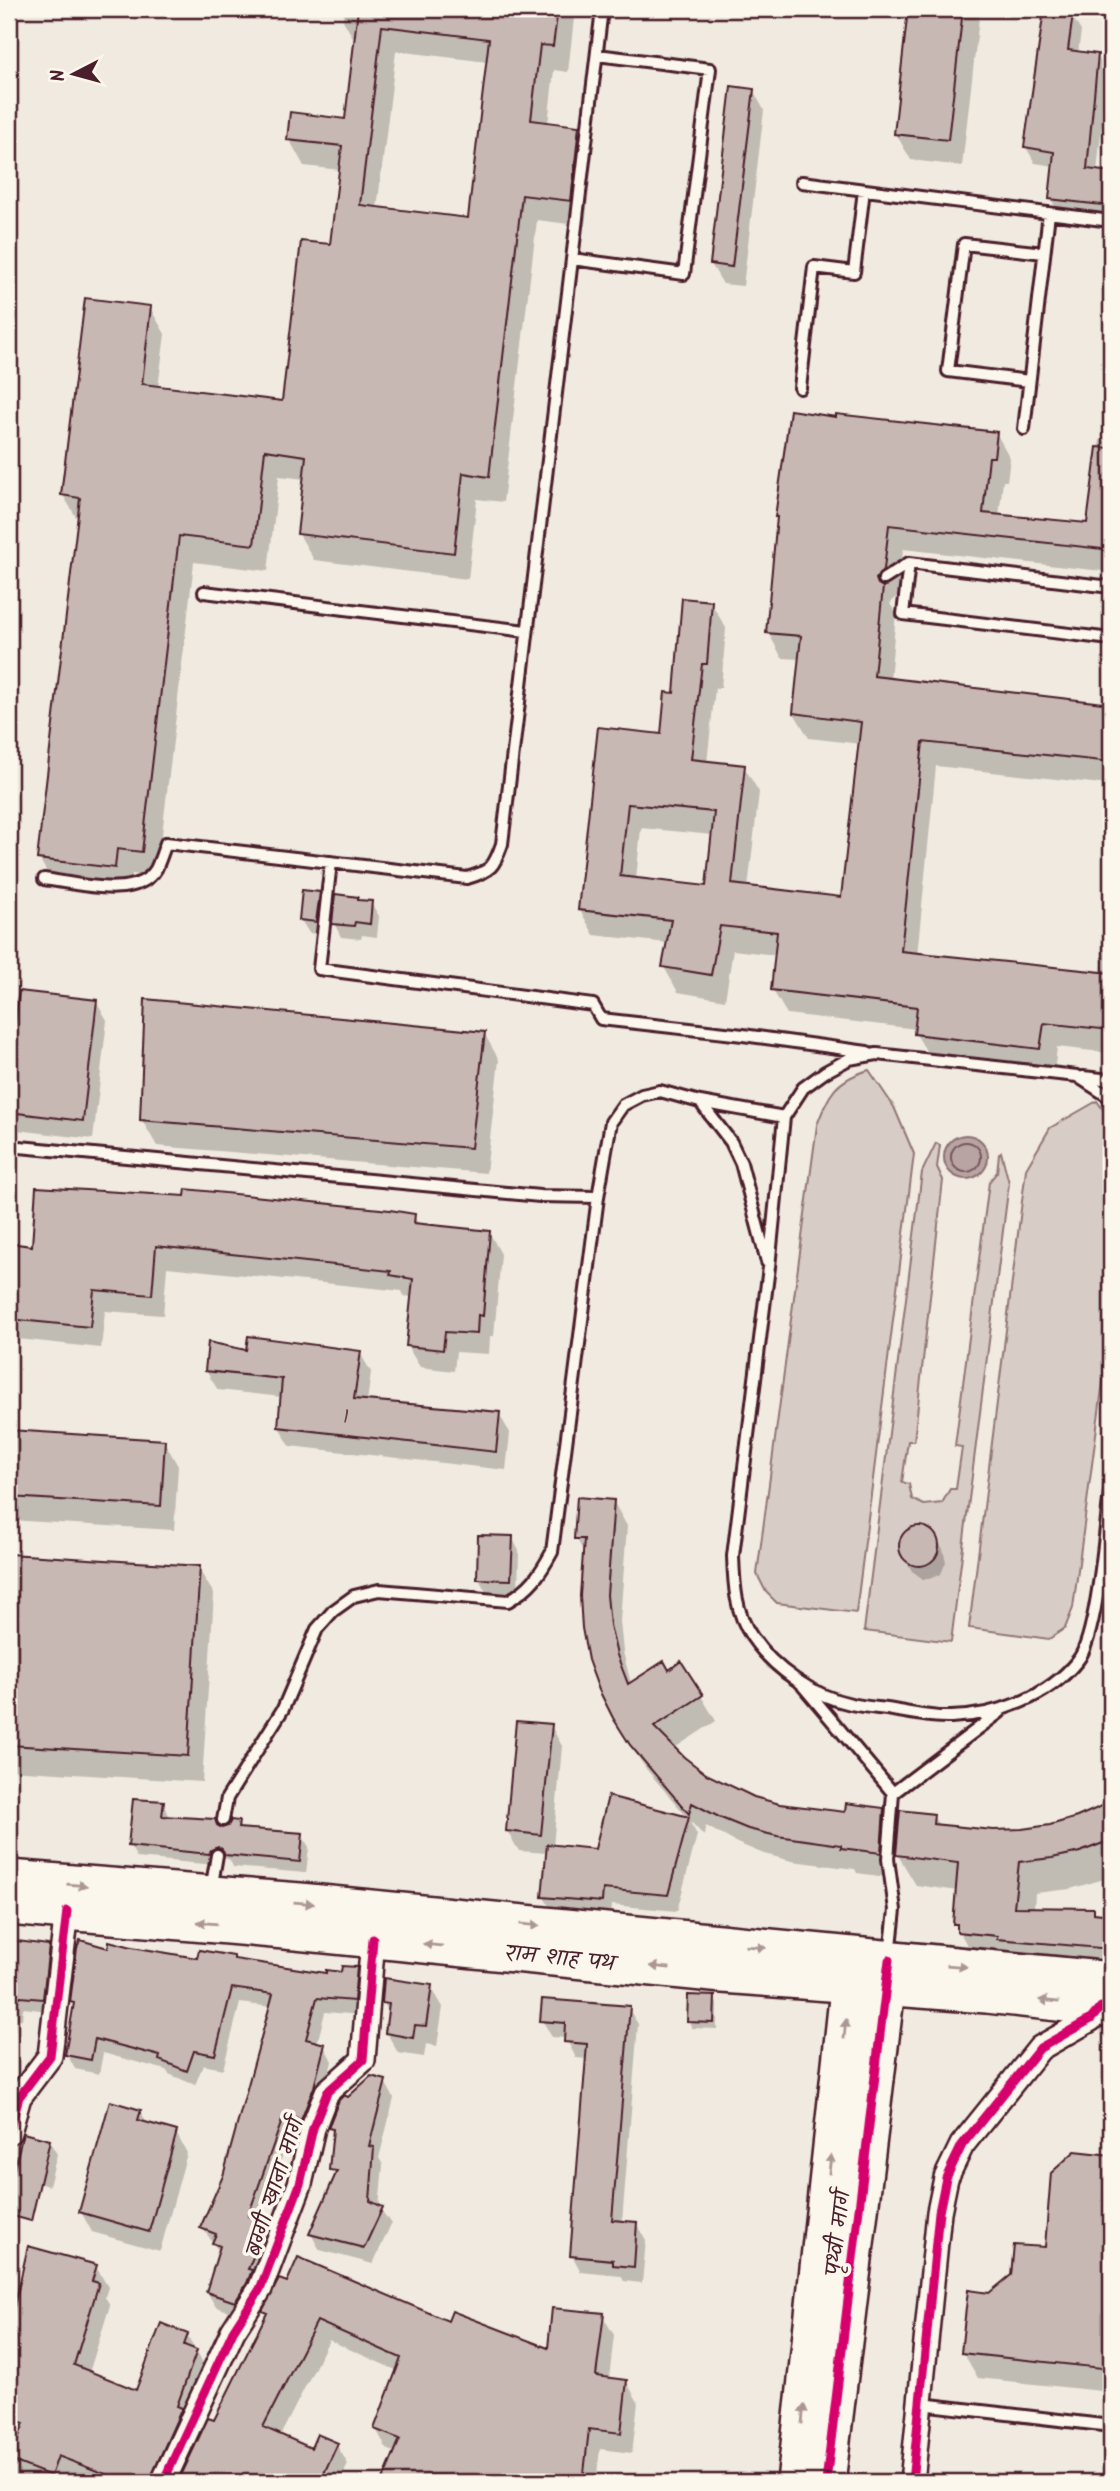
<svg xmlns="http://www.w3.org/2000/svg" width="1120" height="2491" font-family="Kalam,'Playpen Sans Deva',sans-serif">
  <style>
    .green { fill: #d8ccc6; stroke: #917678; stroke-width: 2 }
    .water { fill: #b8a4a2; stroke: #8c6f72; stroke-width: 2 }
    .shadow { fill: #0003; fill-rule: evenodd }
    .lines { fill: none; stroke-linecap: round; stroke-linejoin: round }
    .shore { stroke: #76545b; stroke-width: 2 }
    .building { fill: #c8b8b3; stroke: #4a1f2b; stroke-width: 2; fill-rule: evenodd }
    .lane-casing { stroke: #4a1f2b; stroke-width: 16 }
    .street-casing { stroke: #4a1f2b; stroke-width: 28 }
    .primary-casing { stroke: #4a1f2b; stroke-width: 42 }
    .lane { stroke: #fbf7ec; stroke-width: 10 }
    .street { stroke: #fbf7ec; stroke-width: 23 }
    .primary { stroke: #fbf7ec; stroke-width: 37 }
    .cycleway-casing { stroke: #fbf7ec; stroke-width: 13 }
    .cycleway { stroke: #d6006c; stroke-width: 9 }
    .oneway { fill: #ab9695 }
    .labels { text-anchor: middle; stroke-width: 7; stroke-linejoin: round; paint-order: stroke }
    .number-label { font-size: 19px; fill: #6a454d }
    .street-label { font-size: 23px; fill: #4a1f2b; stroke: #fbf7ec }
  </style>
  <rect width="100%" height="100%" fill="#f0eae0"/>
  <filter id="ink" filterUnits="userSpaceOnUse"><feTurbulence type="fractalNoise" baseFrequency=".0143" numOctaves="2"/><feDisplacementMap in="SourceGraphic" scale="14" xChannelSelector="R" yChannelSelector="G"/><feConvolveMatrix kernelMatrix="1 2 1 2 8 2 1 2 1" color-interpolation-filters="sRGB"/></filter>
  <g filter="url(#ink)">
    <path class="green" d="M869 1070 894 1107 914 1154 856 1613 777 1603 766 1592 757 1574 817 1125C829 1094 835 1080 869 1070Z
      M1097 1101 1111 1121V1321L1073 1608 1065 1628 1049 1639 969 1628 1026 1169 1050 1128Z
      M936 1143 940 1145 937 1167 943 1180 914 1441H908L902 1482 909 1484 912 1499 924 1505 942 1503 950 1489H956L962 1447 955 1446 989 1182 997 1172 999 1154 1001 1152 1009 1183 951 1642 864 1631 922 1172Z"/>
    <path class="water" d="M944 1157a22 22 0 1 1 44 0a22 22 0 1 1-44 0Z"/>
    <path class="shadow" d="M344 9H575L568 72 554 70 548 124 578 127 593 154 585 226 537 220 503 502 477 499 468 579 314 560 299 534 305 479 279 476 268 571 194 562 157 877 132 874 129 894 54 885 39 858 79 522 63 495 150 308 165 334 158 388 284 403 332 246 341 170 304 166 289 139 346 120 356 43 343 20ZM396 51 488 62 470 220 377 209Z
      M910 9H980L962 166 911 160 896 134Z
      M992 9H1055V13L1071 15 1081 31 1078 53 1097 56 1107 72 1097 172 1111 173V221L1060 215 1051 199 1054 166 1035 163 1026 147 1045 15Z
      M753 90 764 110 743 286 723 284 711 264Z
      M837 419 996 433 1010 458 1007 481H1003L999 516 1089 525 1100 440 1111 442V572L903 549 898 595 890 604 896 613 890 680 1111 706V785L936 766 917 955 1101 974 1111 878V1053L1057 1047 1054 1073 931 1059 916 1034 917 1029 787 1014 772 989 776 955 733 950 725 1000 678 992 664 967 668 943 594 935 580 910 599 729 663 736 675 695 711 603 726 628 721 688H715L707 763 744 767 759 792 748 888 843 899 861 744 809 738 794 713 801 659 782 658 768 632ZM641 828 713 835 708 888 636 880Z
      M319 894 326 907 323 935 309 933 301 920Z
      M357 898 359 902 371 903 379 916 377 937 362 935 361 939 341 937 334 923Z
      M9 997 96 1001 107 1020 93 1139 17 1130 9 1115Z
      M484 1033 499 1060 486 1173 157 1146 142 1120Z
      M414 1216 419 1225 489 1232 501 1254 494 1336H490L489 1354 456 1352 454 1371 420 1367 407 1346 413 1297 404 1296 402 1291 167 1267 163 1315 105 1311 101 1348 9 1338V1245L34 1248Z
      M248 1352 360 1353 371 1372 367 1402 499 1414 510 1433 506 1470 290 1446 279 1427 282 1397 218 1390 206 1371Z
      M9 1432 164 1441 178 1466 174 1530 9 1520Z
      M613 1501 627 1526 620 1621 623 1652 631 1684 668 1672 701 1696 716 1721 673 1749 705 1775 753 1799 779 1806 846 1814 883 1810 899 1838 933 1816 940 1827 993 1832 1050 1827 1111 1803V1877L1070 1889 1035 1893 1034 1909 1093 1910 1096 1915 1111 1916V1978L976 1962 955 1923 958 1891 916 1885 896 1852 894 1878 857 1873 855 1869 792 1861 764 1854 737 1843 706 1826 704 1836 692 1823 691 1824 697 1835 677 1911 612 1905 611 1918 553 1913 544 1897 548 1853 519 1851 507 1831 551 1726 562 1746 553 1847 596 1851 688 1818 647 1770 629 1744 584 1552 576 1538Z
      M919 1527 925 1528 935 1535 943 1549 946 1562 941 1574 929 1579H923L912 1571 904 1557 900 1544 907 1532Z
      M512 1537 519 1551 518 1593 486 1592 479 1579Z
      M9 1556 198 1568 214 1594 202 1782 9 1770Z
      M163 1803 169 1818 222 1830 238 1823 242 1830 302 1835 309 1847 306 1873 233 1867 230 1860 225 1858 218 1861 216 1865 137 1858 130 1846Z
      M9 1939 17 1941 19 1943 48 1947 55 1959 49 2011 23 2008 22 2019H17L9 2077Z
      M109 1950 235 1961 327 1975 343 1974 356 1969 364 1984 362 2015 325 2012 317 2044 324 2046 332 2061 322 2103 309 2134 292 2129 259 2222 266 2225 275 2240 244 2316 216 2307 207 2292 220 2253 202 2227 225 2176 272 2007 240 2003 223 2069 203 2065 195 2085 169 2074 166 2070 103 2053 99 2074 75 2069 67 2054 75 2007 72 2002Z
      M431 1987 443 2007 437 2046 426 2044 424 2057 398 2053 387 2033 390 2014 384 2003Z
      M714 1998 717 2004V2029L692 2028 689 2022Z
      M628 2008 638 2024 622 2222 636 2223 646 2240 642 2283 624 2281 621 2276 581 2272 572 2255 588 2059 576 2058 566 2038 552 2037 542 2020Z
      M385 2082 394 2098 379 2158 383 2165 379 2207 391 2224 373 2264 320 2250 311 2234 336 2178 331 2169 334 2135 330 2128 349 2099Z
      M140 2111 148 2125 176 2133 187 2153 160 2251 92 2232 81 2212Z
      M24 2135 49 2141 57 2154 49 2186 25 2179 20 2195 9 2192V2147L19 2144Z
      M1076 2152 1111 2157V2392L978 2378 963 2352 989 2294 1046 2249Z
      M29 2249 96 2267 108 2287 105 2297 110 2305 89 2373 137 2392 187 2335 208 2372 169 2482H88L70 2475 67 2482H30L20 2478 19 2482H9V2338Z
      M264 2311 449 2323 549 2351 602 2315 614 2335 609 2379 626 2381 638 2402 632 2453 600 2449 596 2482H384L396 2453 387 2449 376 2429 398 2371 329 2340 280 2436 312 2450 336 2444 348 2464 340 2482H180L209 2420 215 2423 268 2316Z"/>
    <g class="lines">
      <path class="shore" d="M951 1157a15 15 0 1 1 30 0a15 15 0 1 1-30 0Z"/>
    </g>
    <path class="building" d="M358 9H558L553 46 540 45 531 120 579 126 571 201 522 195 489 477 463 473 454 553 297 534 306 456 265 450 254 545 179 536 142 852 117 849 115 868 37 859 80 498 61 495 85 298 151 306 142 384 282 401 301 241 330 244 342 146 287 140 290 112 345 119ZM382 26 489 39 468 218 360 205Z
      M908 9H963L948 140 894 134Z
      M1044 10 1073 14 1068 50 1098 54 1087 169 1111 172V206L1049 199 1054 152 1024 147Z
      M731 86 754 89 732 267 710 264Z
      M790 410 836 417V414L997 432 994 457H989L983 513 1087 523 1097 447 1111 448V550L889 525 884 569 876 579 878 584 883 587 874 676 1111 704V762L923 742 901 951 1111 973V1030L1044 1023 1040 1049 914 1034 917 1007 771 990 777 932 720 926 711 975 662 967 671 920 578 910 598 727 661 734 665 692 674 693 682 598 712 601 707 664H702L691 759 745 765 732 884 841 897 861 722 793 713 801 636 766 633 777 517H775ZM628 804 714 812 706 886 620 876Z
      M302 890 320 892 316 922 299 920Z
      M335 894 358 897V900L372 901 370 924 355 922 354 926 332 924Z
      M19 991 97 1000 83 1121 9 1112V1078Z
      M145 999 485 1032 471 1148 140 1120Z
      M36 1187 185 1196 186 1189 390 1210 415 1214 414 1223 490 1231 483 1316 478 1315 477 1334 445 1332 443 1350 406 1346 413 1279 390 1275 391 1271 156 1246 152 1295 94 1290 90 1327 9 1319V1243L32 1246Z
      M248 1336 361 1351 354 1399 500 1412 496 1452 278 1427 282 1379 205 1371 208 1342 246 1350Z
      M9 1430 165 1440 161 1506 9 1497Z
      M577 1497 614 1500 607 1595 610 1625 617 1655 628 1684 664 1661 669 1670 681 1661 703 1695 654 1727 684 1757 706 1774 754 1797 780 1804 845 1812 846 1803 884 1808 881 1853 841 1848V1845L777 1836 748 1829 721 1818 692 1803 689 1814 630 1745 613 1718 599 1690 588 1660 582 1628 580 1596 584 1539H574Z
      M899 1546a20 20 0 1 1 40 0a20 20 0 1 1-40 0Z
      M478 1535 513 1536 511 1580 477 1579Z
      M9 1554 200 1566 188 1756 9 1745Z
      M516 1721 552 1724 541 1835 506 1831Z
      M608 1796 689 1817 668 1895 603 1889 602 1902 542 1897 547 1844 595 1849Z
      M133 1799 164 1801 162 1816 215 1819 217 1825 222 1828 228 1826 231 1820 239 1821 238 1828 303 1833 300 1862 225 1855 222 1849 218 1847 211 1850 209 1854 128 1846Z
      M1111 1802V1840L1080 1852 1052 1858 1019 1862 1014 1907 1094 1908V1913L1111 1915V1949L997 1939V1936L957 1932V1924H953L958 1863 896 1855 900 1810 934 1814 933 1824 993 1830 1022 1829 1050 1825 1077 1817Z
      M9 1940 49 1945 43 1999 9 1996Z
      M80 1940 108 1948 109 1941 132 1947 197 1958 199 1950 234 1956V1959L326 1973V1970L341 1972 342 1966 357 1967 354 2001 317 1998 306 2039 325 2044 314 2087 301 2120 284 2115 248 2216 267 2224 248 2269 252 2270 247 2283 235 2302 206 2292 220 2246 212 2243 216 2234 200 2228 223 2176 273 1994 232 1988 215 2055 194 2051 187 2071 159 2060 160 2056 95 2039 91 2060 65 2055 74 2003 70 2002 77 1948Z
      M384 1978 432 1985 426 2026 415 2025 413 2038 385 2033 389 2004 382 2003Z
      M688 1995 715 1996 714 2023 687 2022Z
      M542 1999 630 2006 612 2220 637 2222 634 2267 613 2265V2260L570 2256 587 2044 564 2042 565 2023 540 2021Z
      M371 2076 386 2080 369 2146 374 2147 370 2201 383 2207 364 2248 309 2234 337 2171 329 2170 333 2129 328 2128 339 2100 344 2095 348 2097Z
      M110 2101 141 2110 138 2120 177 2131 149 2232 79 2212Z
      M23 2133 50 2140 31 2221 9 2215V2191Z
      M1075 2151 1111 2155V2369L961 2353 968 2290 989 2293 1011 2275 1014 2245 1045 2247 1051 2173Z
      M28 2246 97 2265 92 2281 99 2283 74 2365 136 2390 161 2323 188 2334 184 2345 197 2350 177 2406 182 2408 149 2482H126L58 2456 51 2476 10 2460 24 2423 9 2419V2330Z
      M298 2257 448 2321 452 2311 548 2348 552 2308 604 2313 596 2376 627 2380 621 2433 589 2429 583 2482H382L400 2439 374 2429 401 2358 317 2321 263 2427 311 2448 317 2434 338 2443 320 2482H178L208 2418 214 2420 267 2313 262 2311 279 2279 287 2282Z"/>
    <g class="lines">
      <defs>
        <path id="lane" d="M802 182 1111 221
          M572 259 684 274 710 69 597 55
          M1029 381 948 371 964 244 1044 253
          M800 388 814 267 854 272 864 190
          M1024 429 1049 213
          M909 563 903 614 1111 639
          M884 579 909 563 1111 587
          M204 592 526 631
          M331 862 319 969 593 1005 601 1019 743 1035 867 1052
          M44 879C75 883 137 901 156 869 160 861 163 851 166 843L467 878C491 871 494 867 502 844L602 9
          M1083 1077 1111 1080
          M1111 1098 1077 1076 877 1054 849 1059 825 1072 803 1088 784 1117 769 1267 733 1556C734 1584 735 1612 752 1637 774 1669 813 1696 851 1704 865 1707 880 1708 893 1710 912 1713 933 1718 951 1717 999 1715 1048 1698 1078 1660 1098 1635 1106 1520 1111 1483
          M700 1102 731 1142 741 1163 767 1262
          M9 1146 540 1196 598 1197
          M803 1686 893 1793 888 1859 895 1910 890 1955
          M893 1793 1000 1712
          M223 1820 227 1798 283 1709 317 1629 333 1611 354 1596 379 1590 508 1601C531 1588 540 1574 552 1552L598 1197 611 1122 623 1105 642 1095 660 1091 700 1102 784 1117
          M211 1890 217 1855
          M921 2404 1111 2426"/>
        <path id="street" d="M9 2132 19 2097 50 2056 67 1911
          M163 2482 233 2331 260 2289 300 2184 313 2128 327 2092 363 2060 373 1939
          M912 2482 939 2212 946 2178 962 2145 1040 2048 1091 2019 1101 2007"/>
        <path id="primary" d="M9 1879 300 1902 1111 1981
          M9 1906 296 1931 723 1974 987 1994 1111 2008
          M796 2482 852 1961
          M826 2482 889 1964"/>
      </defs>
      <use href="#lane" class="lane-casing"/>
      <use href="#street" class="street-casing"/>
      <use href="#primary" class="primary-casing"/>
      <use href="#lane" class="lane"/>
      <use href="#street" class="street"/>
      <use href="#primary" class="primary"/>
      <defs>
        <path id="cycleway" d="M9 2132 19 2097 50 2056 67 1911
          M163 2482 233 2331 260 2289 300 2184 313 2128 327 2092 363 2060 373 1939
          M826 2482 889 1960
          M912 2482 939 2212 946 2178 962 2145 1040 2048 1091 2019 1101 2007"/>
      </defs>
      <use href="#cycleway" class="cycleway-casing"/>
      <use href="#cycleway" class="cycleway"/>
    </g>
    <defs><path id="oneway-solid" d="M-6-.8H1V-3.2L6.5 0L1 3.2V.8H-6Z" transform="scale(1.75)"/></defs>
    <g class="oneway">
      <use href="#oneway-solid" transform="translate(77 1885) rotate(5)"/>
      <use href="#oneway-solid" transform="translate(304 1903) rotate(5)"/>
      <use href="#oneway-solid" transform="translate(207 1923) rotate(-175)"/>
      <use href="#oneway-solid" transform="translate(530 1925) rotate(6)"/>
      <use href="#oneway-solid" transform="translate(433 1945) rotate(-174)"/>
      <use href="#oneway-solid" transform="translate(756 1947) rotate(5)"/>
      <use href="#oneway-solid" transform="translate(957 1966) rotate(5)"/>
      <use href="#oneway-solid" transform="translate(660 1967) rotate(-174)"/>
      <use href="#oneway-solid" transform="translate(1049 2001) rotate(-174)"/>
      <use href="#oneway-solid" transform="translate(845 2029) rotate(-84)"/>
      <use href="#oneway-solid" transform="translate(830 2164) rotate(-84)"/>
      <use href="#oneway-solid" transform="translate(803 2414) rotate(-84)"/>
    </g>
  </g>
  <g class="labels">
    <g class="number-label">
      <text x="346" y="1423">1</text>
    </g>
    <g class="street-label">
      <text transform="translate(560 1957) rotate(6)" y="8">राम शाह पथ</text>
      <text transform="translate(274 2187) rotate(-72)" y="8">बग्गी खाना मार्ग</text>
      <text transform="translate(837 2233) rotate(-83)" y="8">पृथ्वी मार्ग</text>
    </g>
  </g>
  <rect width="1120" height="2491" fill="none" stroke="#fbf7ec" stroke-width="35"/>
  <rect x="18" y="18" width="1085" height="2456" fill="none" stroke="#4a1f2b" stroke-width="2.5" filter="url(#ink)"/>
  <g transform="translate(74 74) rotate(264)" stroke="#fbf7ec" stroke-width="5" paint-order="stroke">
  <path d="M0-5L12 26L0 18L-12 26Z" fill="#4a1f2b"/>
  <text y="-10" font-size="19" font-weight="bold" text-anchor="middle" fill="#4a1f2b">N</text>
  </g>
</svg>
